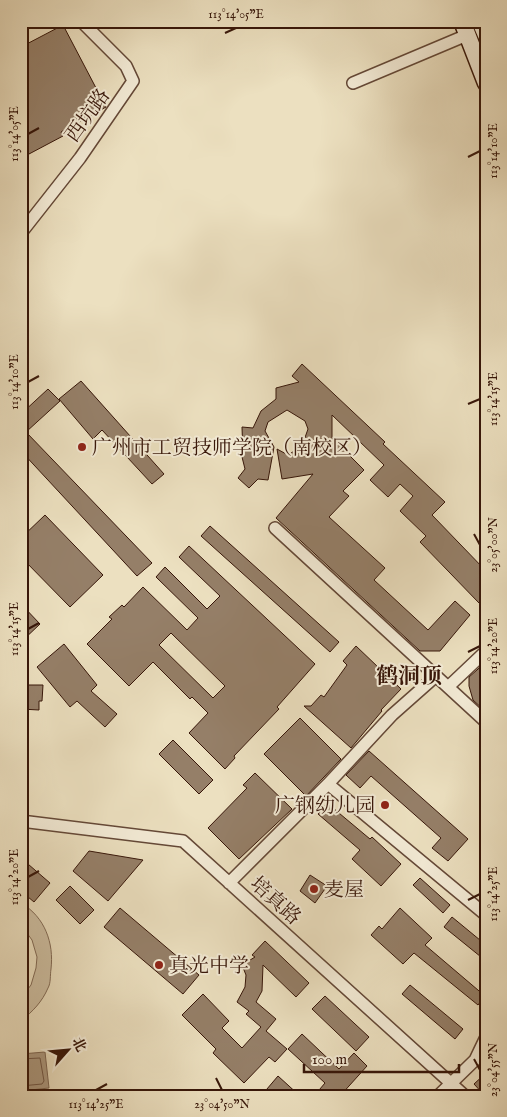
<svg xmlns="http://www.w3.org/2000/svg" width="507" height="1117" font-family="'IM FELL English','Noto Serif SC',serif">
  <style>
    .green { fill: #cdbea1; stroke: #826a55 }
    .water { fill: #ae9b82; stroke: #7e6652 }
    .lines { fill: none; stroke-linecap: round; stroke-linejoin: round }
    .shore { stroke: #725846; stroke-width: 1 }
    .building { fill: #957f68; stroke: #371609; fill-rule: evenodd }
    .minor-casing { stroke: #644837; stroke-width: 14 }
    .secondary-casing { stroke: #371609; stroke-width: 19 }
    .minor { stroke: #f3ebd6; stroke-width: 11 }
    .secondary { stroke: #f3ebd6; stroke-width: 16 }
    .ticks { fill: none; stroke: #371609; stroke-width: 2 }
    .poi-dot { fill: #8f2418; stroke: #f3ebd6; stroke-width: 2 }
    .labels { text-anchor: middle; stroke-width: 4; stroke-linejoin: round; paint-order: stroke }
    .street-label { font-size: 20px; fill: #371609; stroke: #f3ebd6 }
    .poi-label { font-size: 20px; fill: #371609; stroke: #f3ebd6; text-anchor: start }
    .quarter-label { font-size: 22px; font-weight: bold; fill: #371609; stroke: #f3ebd6 }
    .neatline { fill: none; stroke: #371609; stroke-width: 2 }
    .ticks-label { font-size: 12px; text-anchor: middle; fill: #371609 }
  </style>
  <rect width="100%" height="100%" fill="#ece0c0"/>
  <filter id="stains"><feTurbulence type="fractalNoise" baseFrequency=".004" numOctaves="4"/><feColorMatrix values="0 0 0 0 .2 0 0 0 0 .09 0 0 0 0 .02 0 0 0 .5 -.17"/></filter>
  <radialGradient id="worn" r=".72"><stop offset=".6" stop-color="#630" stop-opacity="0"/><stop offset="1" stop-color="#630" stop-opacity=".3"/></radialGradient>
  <path class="green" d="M21 903C45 917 54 943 51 969 50 975 51 983 48 988 42 1002 33 1011 21 1021V998L31 985 36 968 37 957 32 940 21 925Z"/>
  <path class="water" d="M45 1052 49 1088 21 1091V1054Z"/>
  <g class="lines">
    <path class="shore" d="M21 1059 40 1058 44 1081 42 1084 21 1086"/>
  </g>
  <path class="building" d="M63 25 106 107 61 132 63 136 29 154 21 139V47Z
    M302 364 385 442 383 444 445 502 432 515 486 571V596L479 603 420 542 426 536 400 511 413 496 400 484 388 497 370 480 384 465 332 415V438L364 470 343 491 349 496 329 517 385 568 374 580 428 630 455 601 470 615 440 651H420L276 518 313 474 282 479 277 449 288 455 302 446 308 429 305 421 287 410 268 422 265 431 274 447 268 480 258 479 249 488 238 478 245 469 242 457 243 456 242 427 253 428 261 411 276 399V388L299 382 292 376Z
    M81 381 164 474 152 484 102 430 93 439 59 399Z
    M48 389 60 401 26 432 152 563 137 576 21 451V414Z
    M45 515 103 575 70 607 21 557V538Z
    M210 526 339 642 330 652 201 536Z
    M189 546 315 664 277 707 279 709 234 756 235 758 225 769 189 733 208 713 192 697 190 699 153 662 129 686 87 644 112 619 109 617 122 605 124 607 143 587 187 630 198 618 156 577 165 567 207 609 220 596 179 557ZM171 633 225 686 213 698 159 645Z
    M21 604 40 624 21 642Z
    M64 644 97 685 91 691 117 714 105 727 77 701 70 707 37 667Z
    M356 646 401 689 381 710 382 711 351 748 304 706H311L321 695 324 697 347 665 343 661Z
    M486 662V712L473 700 469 686V677Z
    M21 685H43L42 701H39V710L21 709Z
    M300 718 341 759 306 796 264 754Z
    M173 740 213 780 199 794 159 754Z
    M369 751 468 839 448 861 432 848 441 838 371 776 360 788 346 775Z
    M255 773 292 809 239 859 208 828 247 788 243 785Z
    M327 803 370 839 372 837 401 864 381 886 352 859 360 850 318 814Z
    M89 851 143 860 108 901 73 871Z
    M21 858 50 883 34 902 21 891Z
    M310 875 327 886 315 903 300 891Z
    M420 878 450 905 443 913 413 885Z
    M70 886 94 910 80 924 56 900Z
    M120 908 199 975 183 994 104 927Z
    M400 908 432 938 425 945 485 996 478 1005 414 953 403 964 371 935 379 926 382 929Z
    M452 917 486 945V961L444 927Z
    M265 941 309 983 296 997 263 965 262 991 256 1002 276 1019 266 1031 287 1049 275 1062 269 1057 244 1083 213 1053 216 1049 182 1015 203 994 229 1021 222 1028 242 1048 261 1027 246 1014 249 1011 237 1002 245 987 246 975 242 965 255 957 252 955Z
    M410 985 463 1029 455 1039 402 994Z
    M325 996 369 1037 356 1051 312 1009Z
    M302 1034 339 1069 354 1053 367 1066 340 1096H314L325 1083 288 1049Z
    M486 1073V1096H485L474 1084Z
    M278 1076 300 1096H261Z"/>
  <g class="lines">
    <defs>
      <path id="minor" d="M353 83 467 35
        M21 233 80 158 133 81 126 66 81 21
        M275 528 486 722
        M448 687 486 651
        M328 784 486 915
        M21 821 183 841 465 1096
        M229 883 328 784 392 715 436 676
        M438 1096 475 1060 486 1037"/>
      <path id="secondary" d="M462 21 486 83
        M480 21 486 35"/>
    </defs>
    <use href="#minor" class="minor-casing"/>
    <use href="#secondary" class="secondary-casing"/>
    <use href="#minor" class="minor"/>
    <use href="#secondary" class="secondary"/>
  </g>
  <path class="ticks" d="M225 33 236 28M28 134 39 128M468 157 480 151M28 382 39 376M468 404 480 399M474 534 480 545M28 629 39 623M468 652 480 646M28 877 39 871M468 900 480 894M474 1059 480 1070M216 1078 222 1090M96 1090 107 1084"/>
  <g class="poi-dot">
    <circle cx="82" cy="447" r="5"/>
    <circle cx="385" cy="805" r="5"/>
    <circle cx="314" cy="889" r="5"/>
    <circle cx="159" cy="965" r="5"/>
  </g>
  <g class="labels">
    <g class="street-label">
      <text transform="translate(87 115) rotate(-54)" y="7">西坑路</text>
      <text transform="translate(276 900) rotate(42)" y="7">培真路</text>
    </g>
    <g class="poi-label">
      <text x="92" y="454">广州市工贸技师学院（南校区）</text>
      <text x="375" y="812" text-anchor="end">广钢幼儿园</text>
      <text x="324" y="896">麦屋</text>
      <text x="169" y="972">真光中学</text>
    </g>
    <g class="quarter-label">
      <text x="409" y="683">鹤洞顶</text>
    </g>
  </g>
  <rect width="507" height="1117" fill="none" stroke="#ece0c0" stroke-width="55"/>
  <g transform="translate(68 1050) rotate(63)" stroke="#f3ebd6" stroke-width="4" paint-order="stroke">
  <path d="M0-4L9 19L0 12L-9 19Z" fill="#371609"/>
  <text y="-8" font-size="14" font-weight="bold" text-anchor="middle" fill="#371609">北</text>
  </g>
  <path d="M304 1064v8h155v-8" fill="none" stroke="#371609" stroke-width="2.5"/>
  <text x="312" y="1064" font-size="15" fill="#371609" stroke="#f3ebd6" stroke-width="4" paint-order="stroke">100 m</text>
  <rect x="28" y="28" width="452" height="1062" class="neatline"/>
  <g class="ticks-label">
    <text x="236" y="18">113°14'05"E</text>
    <text transform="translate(14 134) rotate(-90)" y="4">113°14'05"E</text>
    <text transform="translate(493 151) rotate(-90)" y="4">113°14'10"E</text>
    <text transform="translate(14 382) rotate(-90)" y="4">113°14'10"E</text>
    <text transform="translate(493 399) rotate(-90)" y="4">113°14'15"E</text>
    <text transform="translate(493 545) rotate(-90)" y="4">23°05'00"N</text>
    <text transform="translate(14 629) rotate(-90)" y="4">113°14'15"E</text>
    <text transform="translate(493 646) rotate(-90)" y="4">113°14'20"E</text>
    <text transform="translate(14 877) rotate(-90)" y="4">113°14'20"E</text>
    <text transform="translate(493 894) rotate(-90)" y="4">113°14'25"E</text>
    <text transform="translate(493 1070) rotate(-90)" y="4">23°04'55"N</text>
    <text x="96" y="1108">113°14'25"E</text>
    <text x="222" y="1108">23°04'50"N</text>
  </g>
  <rect width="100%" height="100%" filter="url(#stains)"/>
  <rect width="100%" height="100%" fill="url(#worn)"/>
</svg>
